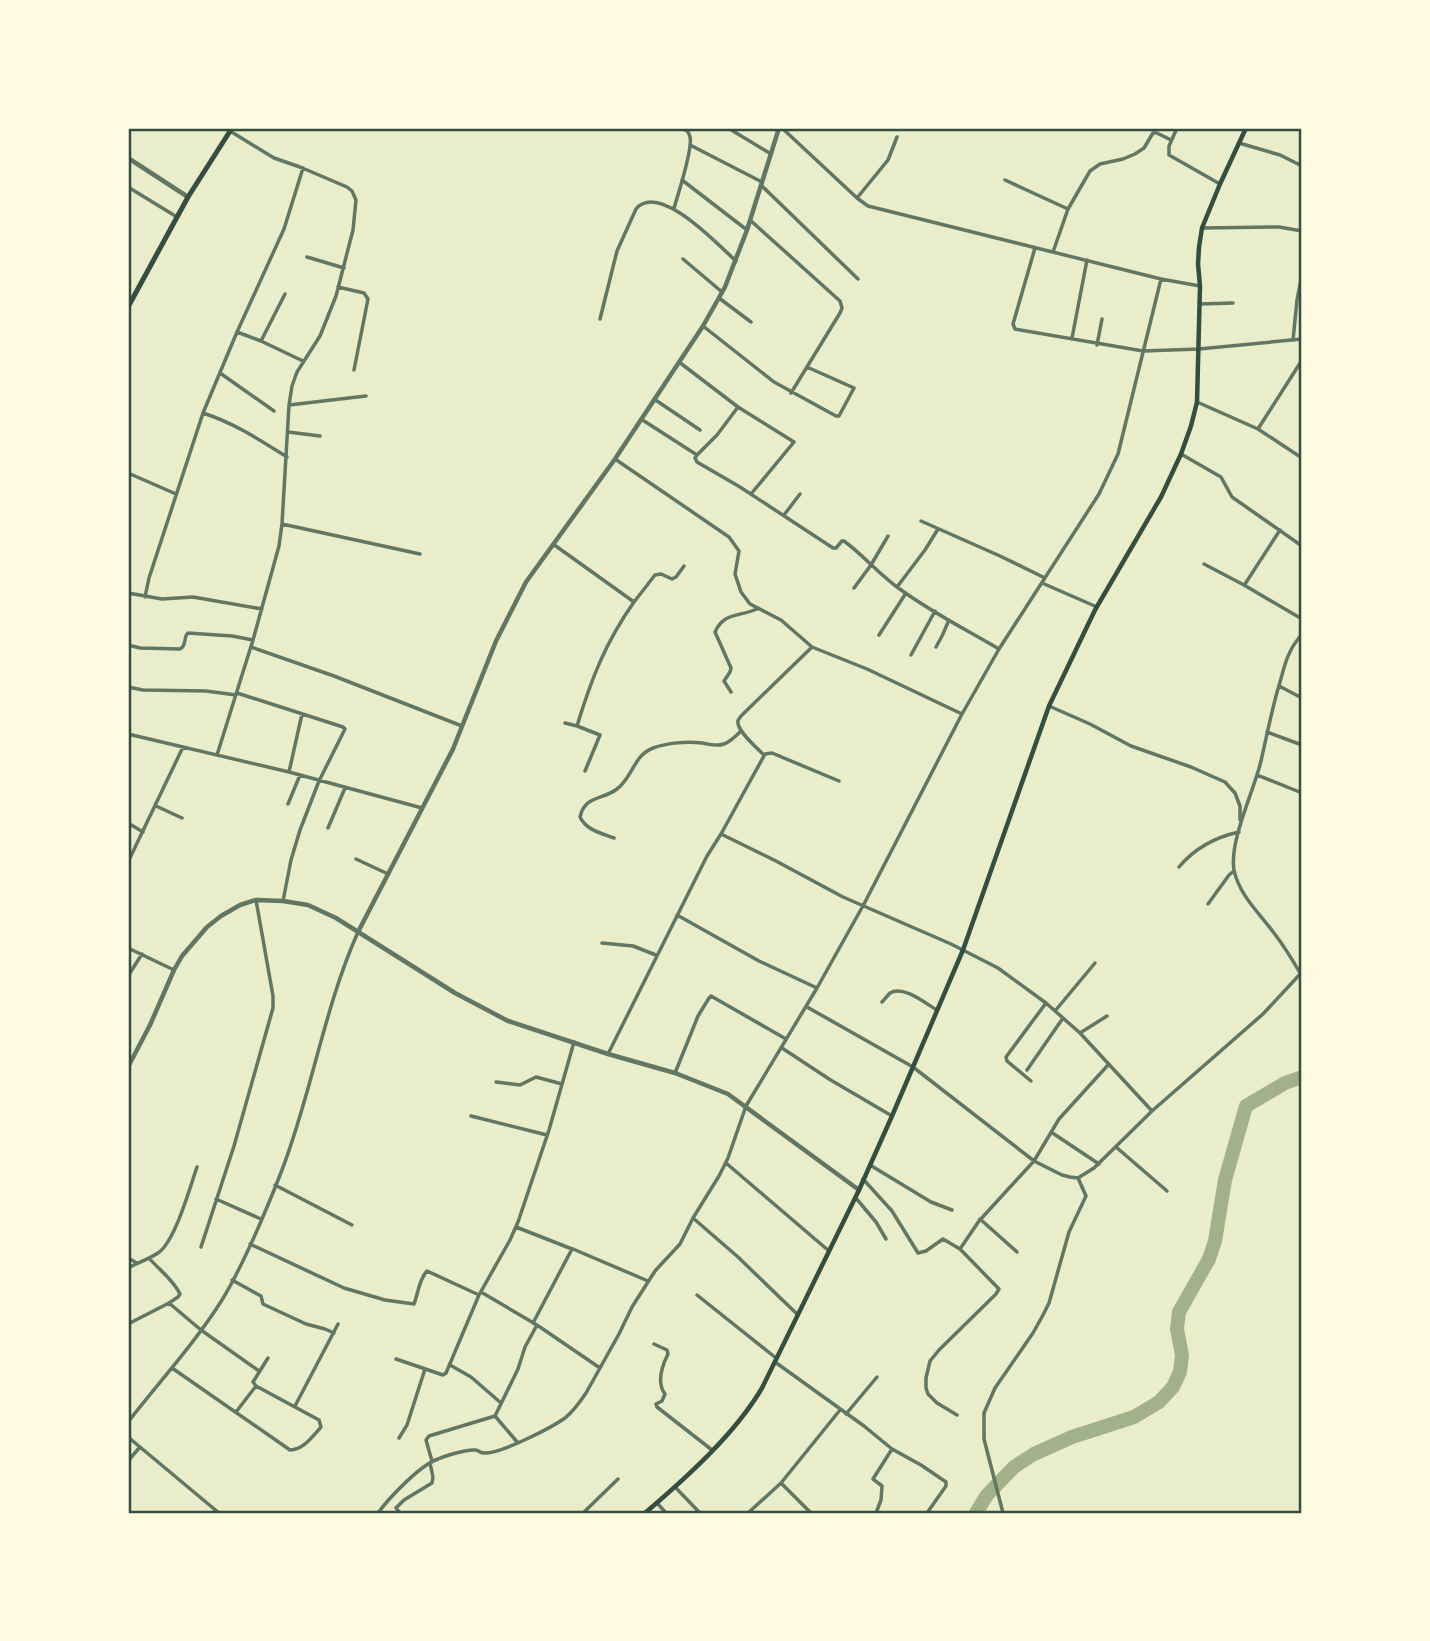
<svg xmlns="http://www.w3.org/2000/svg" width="1430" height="1641" font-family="'Work Sans',sans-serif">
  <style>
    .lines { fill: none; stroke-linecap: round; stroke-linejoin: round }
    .river { stroke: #a3b18a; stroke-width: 14 }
    .minor { stroke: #617663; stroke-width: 3.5 }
    .tertiary { stroke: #617663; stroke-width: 4.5 }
    .secondary { stroke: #344e41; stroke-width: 4.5 }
    .trunk { stroke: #344e41; stroke-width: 5 }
    .neatline { fill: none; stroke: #344e41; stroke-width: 2.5 }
  </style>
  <rect width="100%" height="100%" fill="#e9edc9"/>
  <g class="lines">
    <path class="river" d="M976 1513 987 1495 1014 1467 1034 1454 1072 1437 1134 1417 1159 1402 1173 1387 1180 1372 1182 1355 1177 1329 1179 1312 1209 1259 1215 1241 1225 1180 1246 1106 1285 1083 1302 1077"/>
    <path class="minor" d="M728 128 771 154
      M782 128 857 198 868 206 1161 279 1200 286
      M1177 128 1169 146V155L1220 184
      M1239 143 1280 155 1302 166
      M690 145 762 182
      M682 180 747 230
      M1005 180 1068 209
      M761 185 858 279
      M128 187 177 217
      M857 198 888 160 897 137
      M674 208C678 195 693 148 690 137 689 132 687 131 683 128
      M750 220 840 301 842 308 840 313 791 393
      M1202 228 1279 227 1302 231
      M1035 248 1013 324 1015 329 1143 351 1199 349 1302 339
      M1053 252 1068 209 1090 171 1100 164 1123 159 1135 154 1144 148 1153 133H1157L1171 140
      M307 257 344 268
      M683 259 722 292
      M338 287 364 293 368 299 354 370
      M719 298 751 322
      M1200 304 1233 303
      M600 319 617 251 636 209C659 181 718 245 736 261
      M703 326 774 382 836 416H839L854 388 807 367
      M237 332 261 341 303 361
      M1072 338 1087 260
      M1293 340 1297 300 1302 274
      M261 341 285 294
      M1097 345 1102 319
      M679 362 738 407 717 435 697 455 695 458 697 462 740 487 833 548H836L842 541H844C863 555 878 573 897 587 929 611 965 629 999 649
      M220 373 274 411
      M654 399 700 430
      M1197 402 1258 429 1302 458
      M289 405 366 396
      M738 407 794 442 751 494
      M203 413C234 423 260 440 287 457
      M641 419 697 455
      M1258 429 1302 360
      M288 432 320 436
      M1181 454 1221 477 1232 497 1302 546
      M615 459 729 537 739 551 735 574 741 592 750 604 781 620 812 647 867 669 962 714
      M128 473 176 494
      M784 515 800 494
      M921 521 1000 556 1045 578
      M282 524 420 554
      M553 544 634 602C605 643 591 680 577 726L600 735 585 771
      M1204 564 1244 585 1302 619
      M1042 583 1097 607
      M1245 584 1280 530
      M897 587 925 550 938 529
      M854 588 871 565 888 536
      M128 593 162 599 193 597 262 609
      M145 597 149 578 203 413 237 332 284 229 303 168
      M634 602 655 575 661 574 672 579 676 577 684 566
      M879 635 906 593
      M128 645 140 648 180 649C187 646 183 637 188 633L232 636 253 640
      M251 647 334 676 462 726
      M936 647 942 636 949 620
      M911 655 935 611
      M1279 686 1302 698
      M128 687 143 690 206 691 236 695
      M731 692 724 681 730 672 731 668 715 632C724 612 739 617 757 609
      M237 693 343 727 345 729 319 781 300 830 291 860 283 901
      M1049 706 1090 724 1131 746 1191 767 1225 782 1235 793 1240 806V820
      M565 723 577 726
      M1267 732 1302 745
      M128 734 289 772 422 808
      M217 755 253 640 279 546 282 524 289 405 292 386 297 372 320 336 336 296 353 230 356 200 352 191 347 187 300 167 274 158 230 131
      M764 755C757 748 736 730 738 721 738 719 740 718 741 716L812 647
      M289 772 302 714
      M1257 775 1302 793
      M288 804 300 775
      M156 806 182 818
      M128 823 143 832
      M328 828 345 788
      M721 834 776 861 843 897 951 944 998 968 1046 1003 1080 1033 1152 1111
      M614 838C601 833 586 830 580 817 585 795 603 800 617 789 632 778 634 755 653 748 667 743 687 741 702 743 710 744 716 747 724 744 730 742 736 736 741 731
      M356 859 388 874
      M128 862 183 747
      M1179 867C1194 849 1216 837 1239 832
      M1208 904 1229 875 1234 871
      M677 915 759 961 817 988
      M602 943 633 946 656 955
      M128 948 174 970
      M1300 973C1292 959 1284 946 1274 933 1260 914 1239 895 1234 870 1229 841 1254 791 1261 761 1267 735 1272 708 1280 682 1283 672 1285 661 1290 652 1293 645 1297 640 1302 634
      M128 976 142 954
      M882 1002C883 1001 888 995 890 993 904 985 926 1004 937 1010
      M807 1007 913 1067 1034 1161 1062 1175 1070 1177 1078 1178 1094 1168 1152 1111 1263 1014 1302 972
      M1055 1011 1095 963
      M1080 1033 1107 1016
      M782 1048 829 1079 892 1116
      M608 1054 707 856 721 834 765 754 772 753 839 781
      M1027 1070 1063 1018
      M675 1073 698 1016 709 998 711 996 786 1039
      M1031 1081 1007 1061 1006 1057 1046 1003
      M496 1082 520 1085 536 1077 562 1084
      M471 1116 547 1135
      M1051 1132 1099 1164
      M1116 1147 1167 1191
      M726 1163 829 1251
      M870 1165 931 1202 952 1210
      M863 1179 892 1211 918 1253 926 1251 943 1239 960 1249
      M275 1185 352 1225
      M855 1197 876 1222 886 1239
      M216 1199 261 1219
      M693 1218 738 1257 798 1315
      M980 1219 1017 1252
      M516 1227 572 1249 533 1323
      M250 1244 344 1288 385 1300 414 1304C418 1294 419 1279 427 1271L479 1295
      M201 1247 234 1146 273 1008V996L256 900
      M573 1249 648 1281
      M128 1258 137 1263
      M149 1258C159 1270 173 1279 180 1294L178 1297 169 1303
      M128 1268C137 1263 149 1259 158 1253 175 1242 190 1187 197 1167
      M232 1280 261 1296 263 1304 306 1324 325 1329 334 1333
      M481 1292 537 1325 600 1368
      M697 1295 776 1358
      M128 1324 169 1303 201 1330 259 1371
      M654 1344 667 1350 668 1354C662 1366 656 1382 665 1394L662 1401 656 1404 657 1407 712 1450
      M396 1359 443 1375 446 1373 479 1295 510 1240 518 1222 549 1130 574 1042
      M775 1362 864 1426 892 1449 873 1479 882 1486 881 1500 876 1513
      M450 1365 471 1377 501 1403
      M172 1368 290 1450C304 1449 312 1437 321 1427L319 1420 256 1386
      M295 1406 338 1324
      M236 1412 256 1386 253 1382 268 1358
      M846 1414 877 1377
      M957 1415 937 1403 928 1394 926 1388V1378L930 1361 939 1350 996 1294 999 1289 960 1249 979 1221 1034 1161 1059 1119 1108 1065
      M495 1416 518 1443
      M128 1422C159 1382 195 1343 222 1300 245 1262 266 1211 282 1170 312 1092 324 1008 358 932
      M128 1437 219 1513
      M399 1438 407 1425 425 1369
      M892 1449 921 1465 946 1482V1486L927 1513
      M128 1461 140 1447
      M432 1461 426 1440 429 1436 495 1416 518 1369 525 1347 537 1325
      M781 1483 811 1513
      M675 1487 700 1513
      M657 1503 666 1513
      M378 1513C389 1498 420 1465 438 1459 445 1456 467 1449 475 1450 482 1451 478 1453 485 1453 502 1453 551 1428 565 1418 574 1411 580 1402 586 1393L619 1334 632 1307 655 1271 680 1244 693 1218 719 1176 728 1158 746 1106 817 988 864 904 962 714 999 649 1099 494 1118 454 1161 279
      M400 1513 396 1508 404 1500 432 1483 433 1477 430 1463
      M583 1513 618 1479
      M748 1513 781 1483 840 1410
      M1003 1513 984 1439V1413L995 1388 1033 1333 1043 1315 1049 1303 1069 1232 1086 1196 1078 1178"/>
    <path class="tertiary" d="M128 158 188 197
      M358 932 453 749 496 641 526 582 615 459 703 326 725 287 747 230 779 128
      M128 1067 150 1025 174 970 182 956 207 927 221 916 240 905 256 900 283 901 308 905 336 918 455 993 508 1021 608 1054 675 1073 728 1094 859 1190"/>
    <path class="secondary" d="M645 1513C686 1478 735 1434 762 1388L859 1190 892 1116 963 950 1049 706 1095 610 1161 497 1181 454 1191 426 1197 402 1200 286 1198 264 1199 247 1202 228 1220 184 1246 128"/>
    <path class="trunk" d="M128 307 188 197 232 128"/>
  </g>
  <rect width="1430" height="1641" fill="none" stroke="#fefae0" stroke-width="259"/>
  <rect x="130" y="130" width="1170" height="1382" class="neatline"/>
</svg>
